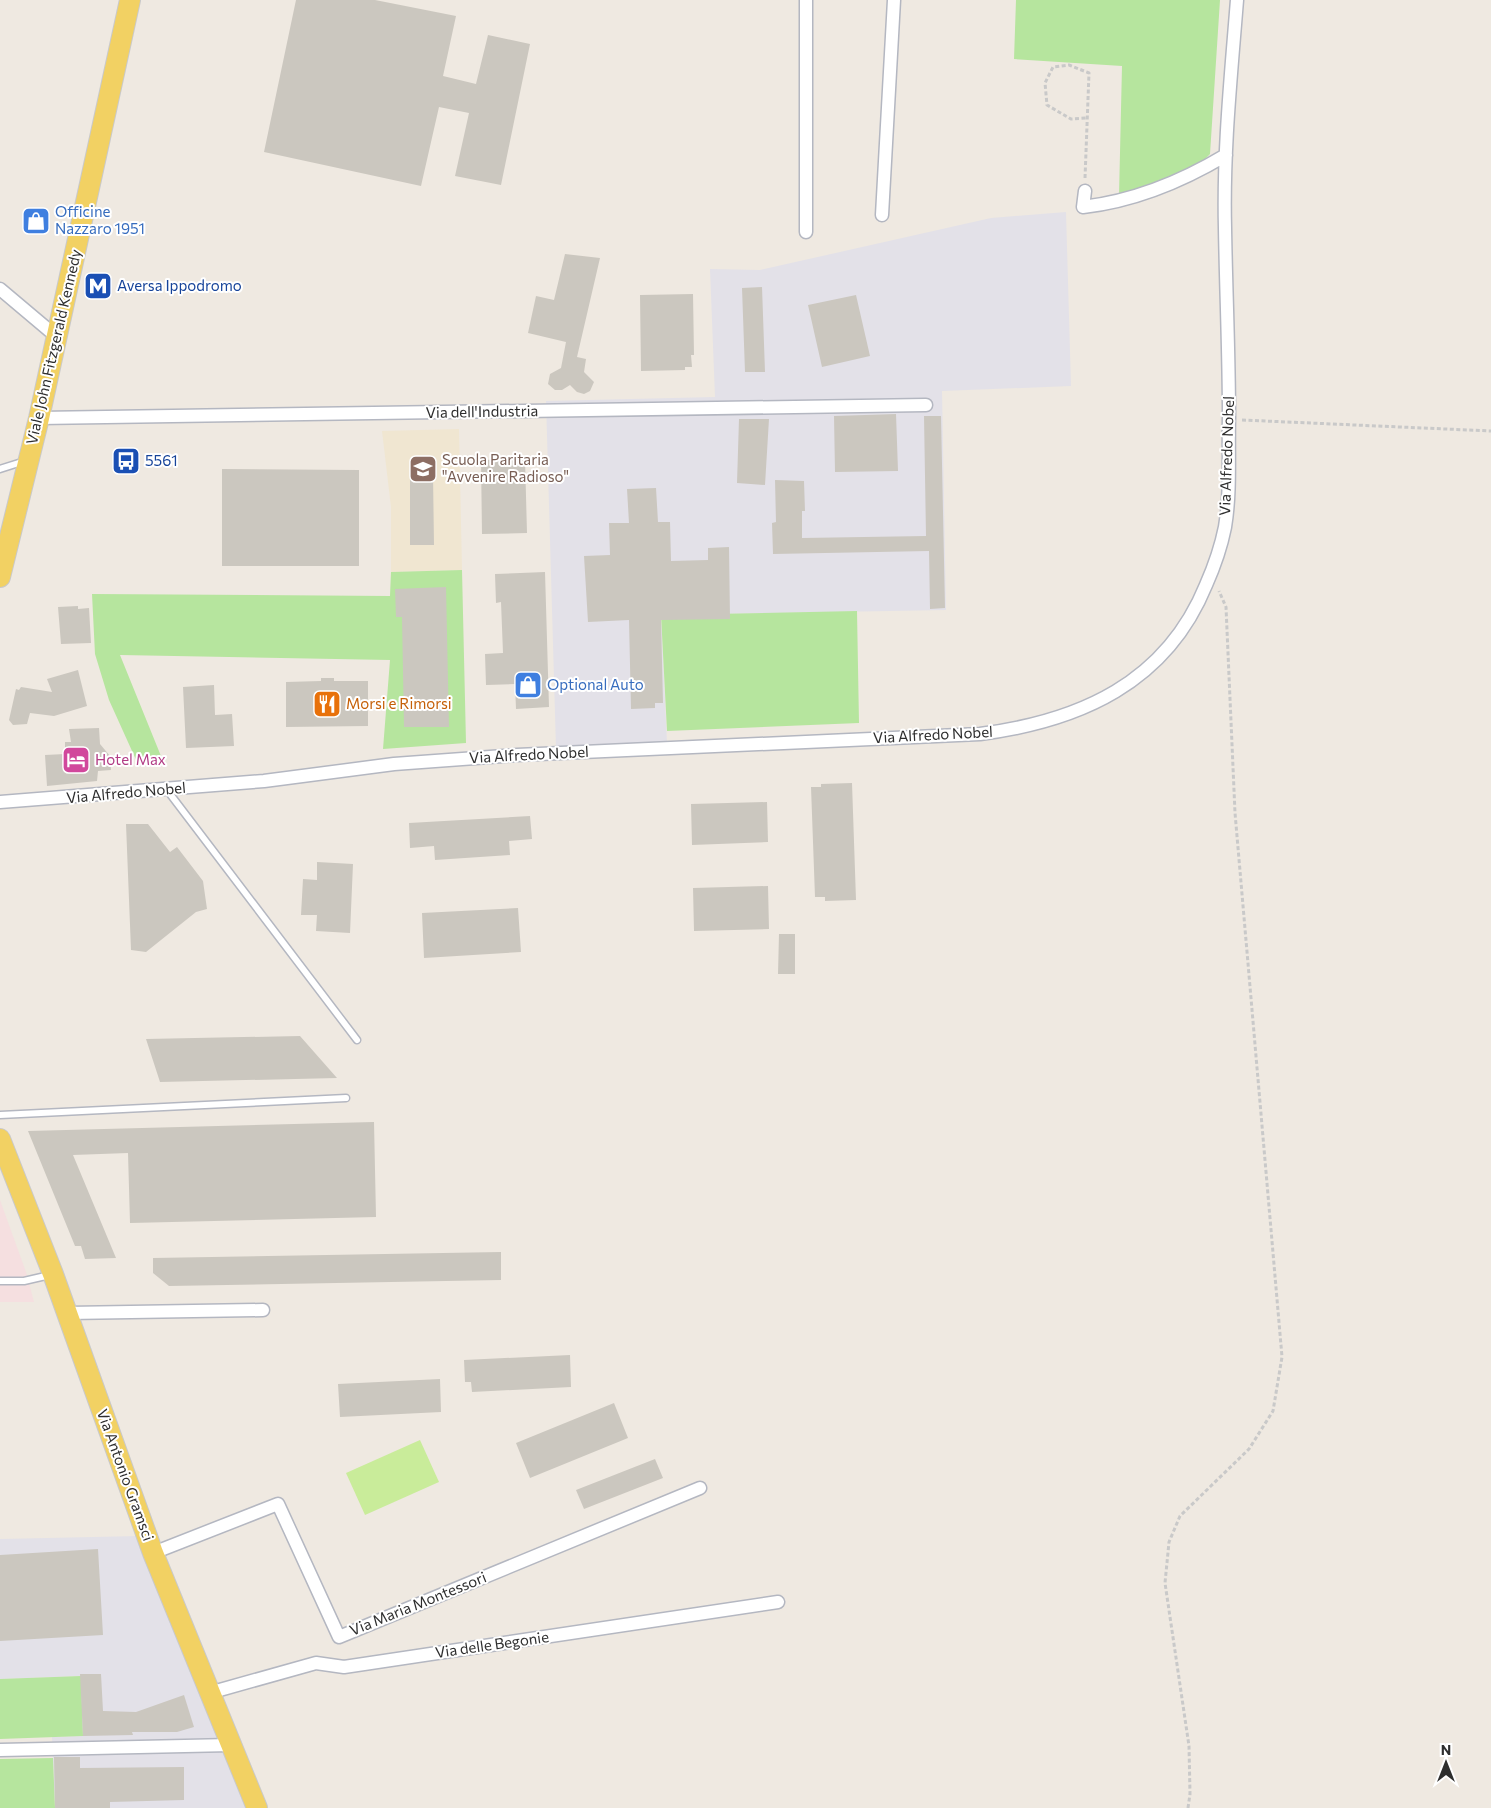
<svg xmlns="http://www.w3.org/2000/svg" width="1491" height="1808" font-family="Commissioner,sans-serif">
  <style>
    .industrial { fill: #e3e1e8 }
    .education { fill: #f0e6d1 }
    .medical { fill: #f5dfe0 }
    .green { fill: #b6e59e }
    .pitch { fill: #c9ec9a }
    .building { fill: #cbc7bf }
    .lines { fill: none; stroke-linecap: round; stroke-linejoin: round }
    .service-casing { stroke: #b4b7c1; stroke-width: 9 }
    .minor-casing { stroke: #b4b7c1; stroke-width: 15 }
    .primary-casing { stroke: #c9c9c9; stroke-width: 22 }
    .path { stroke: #c9c9c9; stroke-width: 3; stroke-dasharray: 4 2.5; stroke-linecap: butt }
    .service { stroke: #fff; stroke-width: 6 }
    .minor { stroke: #fff; stroke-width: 12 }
    .primary { stroke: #f2d163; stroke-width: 20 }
    .labels { text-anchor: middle; stroke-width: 4; stroke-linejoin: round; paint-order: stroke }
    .shop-label { font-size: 15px; fill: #366cbe; stroke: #fff; text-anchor: start }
    .transit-label { font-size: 15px; fill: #164399; stroke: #fff; text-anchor: start }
    .street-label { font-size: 15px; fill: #2e2e2e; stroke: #fff }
    .education-label { font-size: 15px; fill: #785e54; stroke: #fff; text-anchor: start }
    .food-label { font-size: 15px; fill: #c56008; stroke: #fff; text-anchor: start }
    .hotel-label { font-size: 15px; fill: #b23c85; stroke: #fff; text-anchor: start }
  </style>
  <rect width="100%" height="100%" fill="#efe9e1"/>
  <path class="industrial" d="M1066 212 1071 386 942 391 946 610 661 615 667 743 556 748 546 401 715 397 710 269 760 270 991 218Z
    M140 1536 251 1808H55L52 1737 83 1736 80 1676 0 1679V1539Z"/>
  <path class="education" d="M459 429 462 570 391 572V507L382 431Z"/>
  <path class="medical" d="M0 1200 26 1272 34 1302H0Z"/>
  <path class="green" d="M1016 0H1220L1210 154C1186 180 1152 186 1119 196L1122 66 1014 59Z
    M462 570 466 743 383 749 390 660 120 655 163 761 137 762 109 700 95 654 92 594 390 596 391 572Z
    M857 611 859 723 667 731 661 615Z
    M81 1676 83 1736 0 1739V1679Z
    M53 1758 55 1808H0V1759Z"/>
  <path class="pitch" d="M420 1440 439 1482 365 1515 346 1473Z"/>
  <path class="building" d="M296 0H375L456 16 443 76 476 84 488 35 530 44 501 185 455 176 469 113 439 107 421 186 264 152Z
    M565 254 600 258 577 357 586 359 584 372 594 382 590 391 584 394 577 392 570 385 562 390H555L548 384 550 374 561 368 566 342 528 333 536 296 554 300Z
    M762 287 765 372H745L742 288Z
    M693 294 694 355H691L692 367H685V370L641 371 640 295Z
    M856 295 870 356 822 367 808 305Z
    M896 414 898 471 835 472 834 416Z
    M924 416H941L945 608 930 609 929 551 773 554 772 523 776 522 775 480 804 481 805 511H802V538L926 536Z
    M739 419H769L765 485 737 483Z
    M525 459 527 533 482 534 481 460Z
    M222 469 359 470V566H222Z
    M410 475H433L434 545H410Z
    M656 488 658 522H670L671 561 708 560V548L729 547 730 619 661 620 663 703H655V708L631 709 629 620 588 622 584 556 610 555 609 523H629L627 489Z
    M545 572 549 707 516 709 515 684 486 685 485 654 503 653 501 602 496 603 495 574Z
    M446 587 449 727H404L402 617H396L395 589Z
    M78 606V609L89 608 91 643 61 644 58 607Z
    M78 670 87 706 54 716 30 713 27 724 13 725 9 720 16 689 19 690 21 687 52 692 47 679Z
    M321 678H334V681H368V726L286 727V682L321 681Z
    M214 685 215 715 232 714 234 746 186 748 183 687Z
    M99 728 100 744 110 756 111 770 98 771 97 781 47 786 45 755 65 754V742H71L69 729Z
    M852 783 856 900 825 901V897H815L811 787H821V784Z
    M767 802 768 842 692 845 691 804Z
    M530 816 532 839 509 841 510 855 435 860 434 846 410 848 409 823Z
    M126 824H148L170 852 177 847 203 881 207 909 196 912 146 952 131 950Z
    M317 862 353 864 350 933 316 931 317 915H301L303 879 317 880Z
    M768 886 769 929 694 931 693 888Z
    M518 908 521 952 424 958 422 913Z
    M779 934H795V974H778Z
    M300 1036 337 1078 160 1082 146 1039Z
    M374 1122 376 1217 130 1223 128 1153 73 1155 116 1258 85 1259 81 1246H75L28 1131Z
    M501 1252V1280L169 1286 153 1273V1258Z
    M570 1355 571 1387 472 1392 471 1382H465L464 1360Z
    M440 1379 441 1412 340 1417 338 1384Z
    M614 1403 628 1438 530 1478 516 1443Z
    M655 1459 663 1478 584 1509 576 1490Z
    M98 1549 103 1635 0 1641V1555Z
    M80 1674H101L103 1711 136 1712 184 1695 194 1727 177 1732H132L133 1735 83 1736Z
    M54 1757H80V1768L184 1767V1800L110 1802V1808H55Z"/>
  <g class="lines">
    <defs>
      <path id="service" d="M0 469 25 461
        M167 790 357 1040
        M0 1115 346 1098
        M0 1281H24L50 1275"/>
      <path id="minor" d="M1085 191 1083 207C1135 201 1181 182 1226 155
        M882 215 894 0
        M806 232V0
        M0 289 57 337
        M39 418 926 405
        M0 802 264 781 394 764 517 755 980 734C1080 721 1166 683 1206 585 1214 567 1221 547 1225 527 1231 491 1228 453 1229 417 1229 354 1226 291 1225 228 1223 152 1231 76 1237 0
        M68 1313 263 1310
        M153 1553 278 1504 339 1637 700 1488
        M209 1693 316 1663 344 1667 778 1602
        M0 1750 231 1745"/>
      <path id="primary" d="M0 577 39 418 130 0
        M0 1139 53 1274 153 1553 257 1808"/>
    </defs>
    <use href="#service" class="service-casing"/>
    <use href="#minor" class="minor-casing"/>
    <use href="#primary" class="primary-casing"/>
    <path class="path" d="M1085 178 1089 73 1069 65 1053 67 1045 83 1047 105 1071 119 1087 118
      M1242 420 1491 431
      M1188 1808 1190 1794 1189 1746 1165 1583 1169 1542 1180 1516 1249 1449 1273 1411 1282 1357 1235 813 1226 607 1219 591"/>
    <use href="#service" class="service"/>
    <use href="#minor" class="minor"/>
    <use href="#primary" class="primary"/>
  </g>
  <defs>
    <symbol id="shop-square" viewBox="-11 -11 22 22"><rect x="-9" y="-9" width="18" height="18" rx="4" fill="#3f7fe0" stroke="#fff"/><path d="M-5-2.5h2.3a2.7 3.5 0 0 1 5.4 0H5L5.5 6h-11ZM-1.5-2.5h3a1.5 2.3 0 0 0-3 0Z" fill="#fff"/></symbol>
    <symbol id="metro-square" viewBox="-11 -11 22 22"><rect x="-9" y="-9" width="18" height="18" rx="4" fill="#1a4fb4" stroke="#fff"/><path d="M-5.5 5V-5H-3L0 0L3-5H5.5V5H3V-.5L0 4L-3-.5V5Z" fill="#fff"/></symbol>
    <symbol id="bus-square" viewBox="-11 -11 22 22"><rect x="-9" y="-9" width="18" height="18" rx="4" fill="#1a4fb4" stroke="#fff"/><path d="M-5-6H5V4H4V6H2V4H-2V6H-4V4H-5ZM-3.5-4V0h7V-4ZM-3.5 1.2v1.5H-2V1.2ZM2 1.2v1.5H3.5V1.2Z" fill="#fff"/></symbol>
    <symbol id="school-square" viewBox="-11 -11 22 22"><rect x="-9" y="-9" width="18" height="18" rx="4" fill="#8d6e63" stroke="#fff"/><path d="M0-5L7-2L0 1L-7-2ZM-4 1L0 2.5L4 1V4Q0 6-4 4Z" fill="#fff"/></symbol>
    <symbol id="restaurant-square" viewBox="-11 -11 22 22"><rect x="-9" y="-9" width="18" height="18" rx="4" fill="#e8710a" stroke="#fff"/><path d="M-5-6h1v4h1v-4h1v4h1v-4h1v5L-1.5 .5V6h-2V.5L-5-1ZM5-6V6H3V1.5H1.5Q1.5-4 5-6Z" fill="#fff"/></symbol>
    <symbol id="hotel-square" viewBox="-11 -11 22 22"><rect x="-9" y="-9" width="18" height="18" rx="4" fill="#d1479c" stroke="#fff"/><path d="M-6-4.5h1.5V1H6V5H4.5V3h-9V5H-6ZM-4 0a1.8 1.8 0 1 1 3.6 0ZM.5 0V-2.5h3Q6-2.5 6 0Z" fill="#fff"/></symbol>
  </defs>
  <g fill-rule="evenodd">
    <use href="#shop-square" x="20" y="205" width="32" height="32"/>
    <use href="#metro-square" x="82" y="270" width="32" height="32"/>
    <use href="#bus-square" x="110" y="445" width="32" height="32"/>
    <use href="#school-square" x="407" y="453" width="32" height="32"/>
    <use href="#shop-square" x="512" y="669" width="32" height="32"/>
    <use href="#restaurant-square" x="311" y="688" width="32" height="32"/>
    <use href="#hotel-square" x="60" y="744" width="32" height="32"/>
  </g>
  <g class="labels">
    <g class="shop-label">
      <text x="55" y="217">Officine<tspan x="55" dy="17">Nazzaro 1951</tspan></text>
      <text x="547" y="690">Optional Auto</text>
    </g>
    <g class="transit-label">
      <text x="117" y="291">Aversa Ippodromo</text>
      <text x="145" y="466">5561</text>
    </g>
    <g class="street-label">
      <text transform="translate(54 347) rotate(-77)" y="5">Viale John Fitzgerald Kennedy</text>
      <text transform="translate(482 412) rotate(-1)" y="5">Via dell'Industria</text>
      <text transform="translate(1227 456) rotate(-88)" y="5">Via Alfredo Nobel</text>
      <text transform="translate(933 735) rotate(-3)" y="5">Via Alfredo Nobel</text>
      <text transform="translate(529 755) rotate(-3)" y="5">Via Alfredo Nobel</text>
      <text transform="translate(126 793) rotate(-5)" y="5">Via Alfredo Nobel</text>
      <text transform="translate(125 1475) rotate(70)" y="5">Via Antonio Gramsci</text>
      <text transform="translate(418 1604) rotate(-22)" y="5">Via Maria Montessori</text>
      <text transform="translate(492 1645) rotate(-8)" y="5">Via delle Begonie</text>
    </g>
    <g class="education-label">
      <text x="442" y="465">Scuola Paritaria<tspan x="442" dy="17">"Avvenire Radioso"</tspan></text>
    </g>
    <g class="food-label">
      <text x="346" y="709">Morsi e Rimorsi</text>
    </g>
    <g class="hotel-label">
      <text x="95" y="765">Hotel Max</text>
    </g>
  </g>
  <g transform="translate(1446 1763)" stroke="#ffffff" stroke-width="4" paint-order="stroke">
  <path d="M0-4L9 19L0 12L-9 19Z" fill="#2e2e2e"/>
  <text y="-8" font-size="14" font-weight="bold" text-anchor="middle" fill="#2e2e2e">N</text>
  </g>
</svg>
